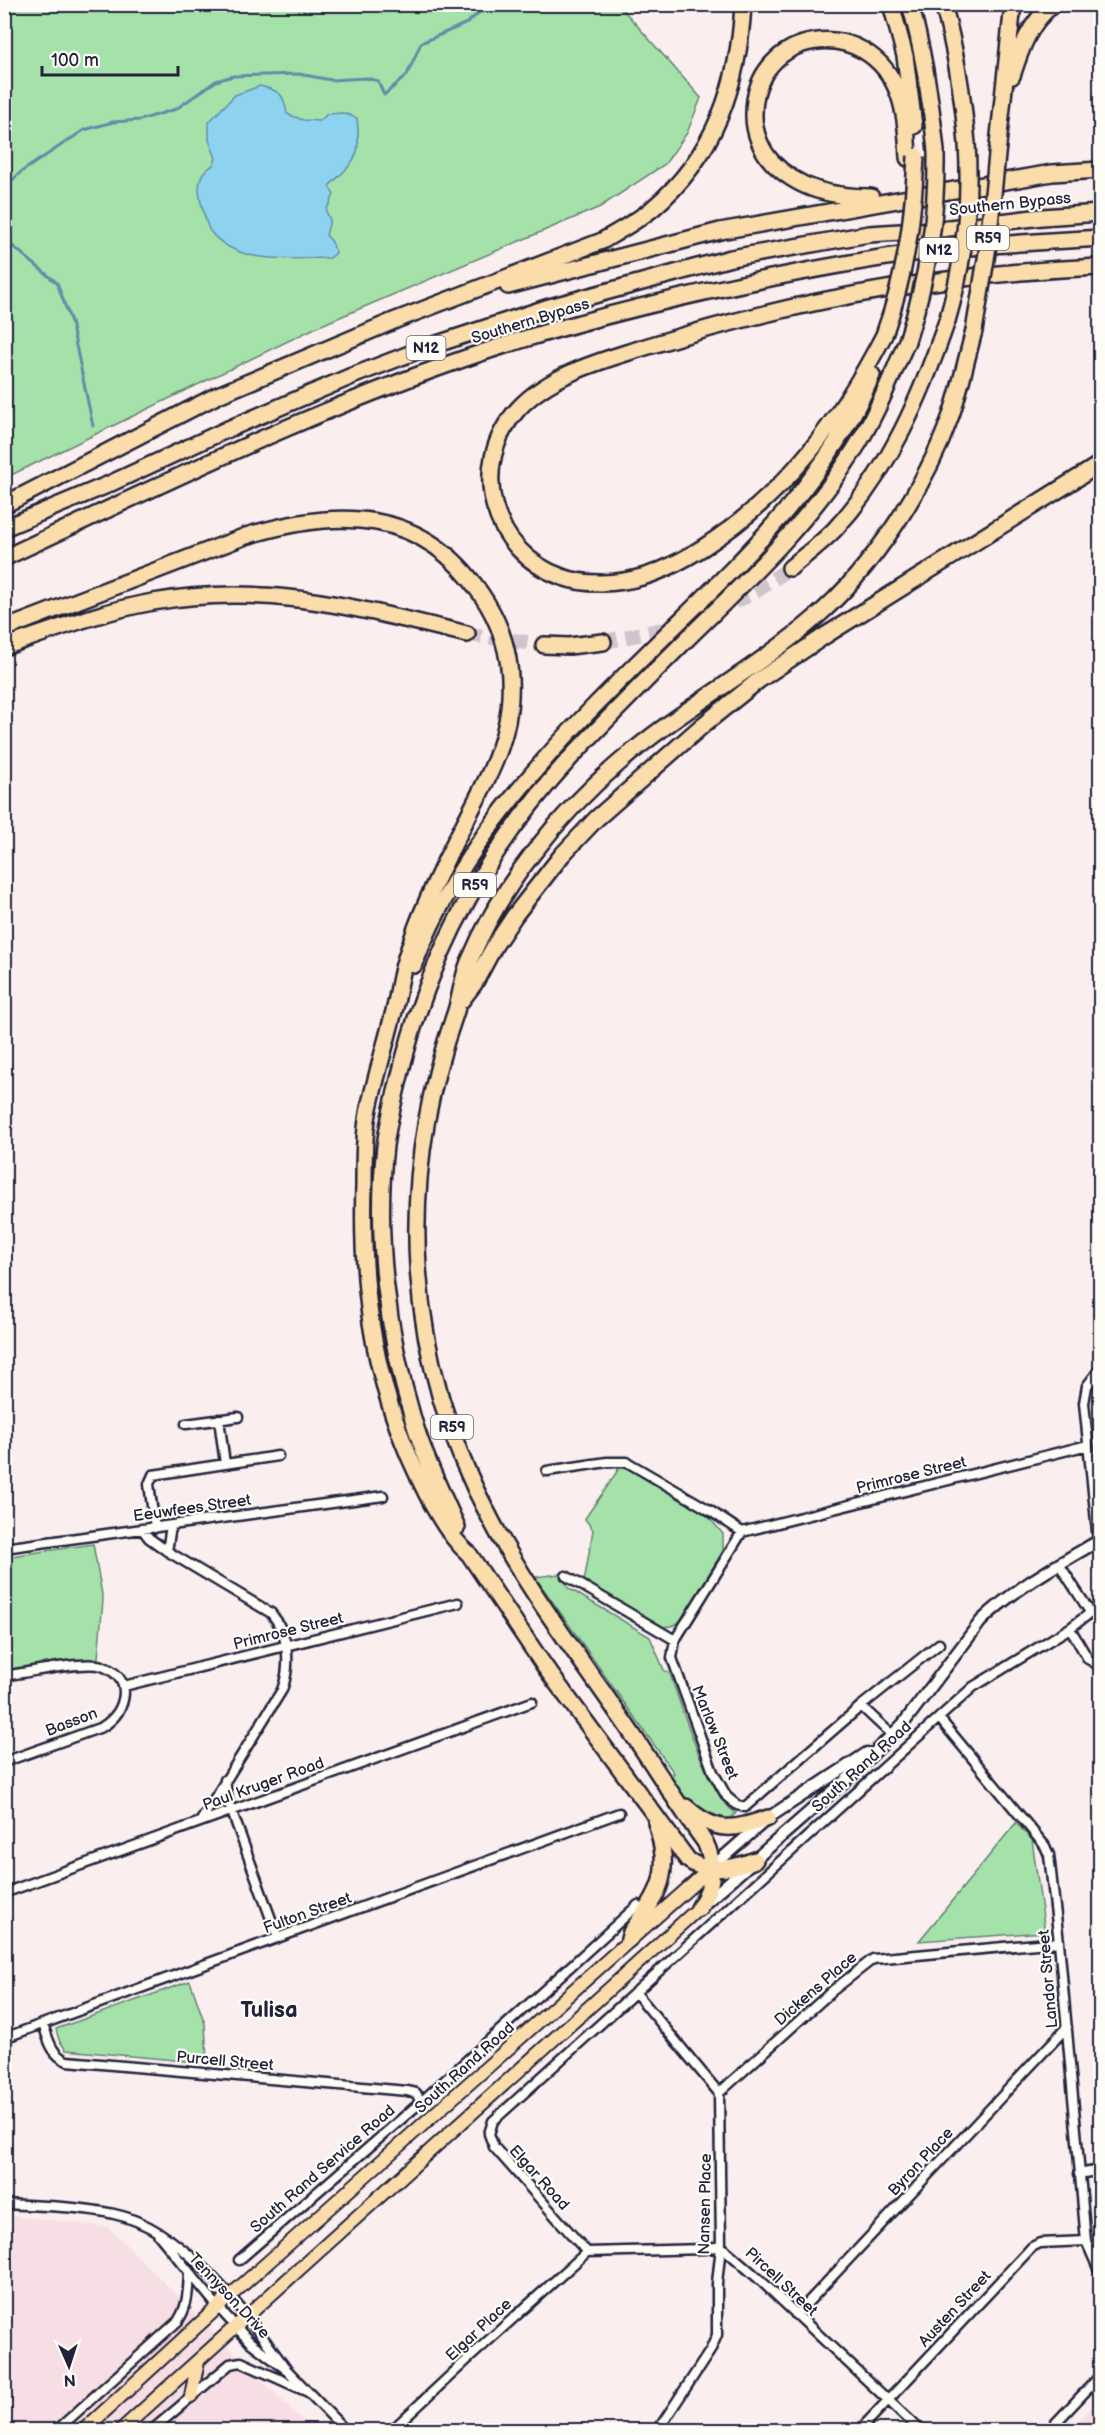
<svg xmlns="http://www.w3.org/2000/svg" width="1105" height="2435" font-family="'Balsamiq Sans',sans-serif">
  <style>
    .built { fill: #f7dee5 }
    .green { fill: #a4e2aa; stroke: #638272; stroke-width: 1.5 }
    .water { fill: #8dd3ef; stroke: #628ca7; stroke-width: 1.5 }
    .lines { fill: none; stroke-linecap: round; stroke-linejoin: round }
    .stream { stroke: #628ca7; stroke-width: 3 }
    .highway-tunnel { stroke: #cfc5cb; stroke-width: 15; stroke-dasharray: 15 8; stroke-linecap: butt }
    .street-casing { stroke: #22223b; stroke-width: 13 }
    .secondary-casing { stroke: #22223b; stroke-width: 15 }
    .primary-casing { stroke: #22223b; stroke-width: 16 }
    .highway-casing { stroke: #22223b; stroke-width: 20 }
    .street { stroke: #fdfcf7; stroke-width: 8 }
    .secondary { stroke: #fdfcf7; stroke-width: 10 }
    .primary { stroke: #fbddab; stroke-width: 12 }
    .highway { stroke: #fbddab; stroke-width: 15 }
    .highway-bridge-casing { stroke: #22223b; stroke-width: 20; stroke-linecap: butt }
    .highway-bridge { stroke: #fbddab; stroke-width: 15 }
    .labels { text-anchor: middle; stroke-width: 4.5; stroke-linejoin: round; paint-order: stroke }
    .shield { fill: #fdfcf7; stroke: #646373; stroke-width: 1.5 }
    .shield-label { font-size: 15px; font-weight: bold; fill: #22223b }
    .street-label { font-size: 16px; fill: #22223b; stroke: #fdfcf7 }
    .district-label { font-size: 22px; font-weight: bold; fill: #22223b; stroke: #fdfcf7 }
  </style>
  <rect width="100%" height="100%" fill="#faeeef"/>
  <filter id="ink" filterUnits="userSpaceOnUse"><feTurbulence type="fractalNoise" baseFrequency=".0167" numOctaves="2"/><feDisplacementMap in="SourceGraphic" scale="12" xChannelSelector="R" yChannelSelector="G"/><feConvolveMatrix kernelMatrix="1 2 1 2 8 2 1 2 1" color-interpolation-filters="sRGB"/></filter>
  <g filter="url(#ink)">
    <path class="built" d="M5 2215 108 2227 312 2430H5Z
      M1100 2398V2430H1070Z"/>
    <path class="green" d="M4 5H619L701 98 687 133 665 164 600 207 319 326 5 478Z
      M619 1467 633 1470 707 1515 723 1534V1551L682 1619C675 1627 667 1628 657 1626L584 1582 593 1530 585 1519C591 1508 617 1475 619 1467Z
      M93 1544 103 1600 98 1658 5 1671V1557Z
      M559 1574 564 1578 568 1588 650 1637 664 1670 670 1674C681 1705 709 1798 736 1813L724 1825C695 1810 686 1807 671 1776L674 1773 535 1577Z
      M1016 1823 1032 1840 1045 1932 919 1941Z
      M190 1981 205 2024 207 2063 66 2050 59 2040 56 2029Z"/>
    <path class="water" d="M260 86C280 91 284 93 287 114L303 120 320 121 327 114 343 113 357 118C361 158 357 159 329 186L334 195 326 211 330 220 326 235 332 242 336 253 330 258C291 258 237 266 210 231 207 227 206 219 204 214 200 200 196 186 203 173L214 164 216 158 209 140V122L235 95Z"/>
    <g class="lines">
      <path class="stream" d="M4 188 21 172 84 130 113 122 140 120 176 109 216 81 233 76 299 74 331 80 366 78 378 81 384 95 407 75 421 43 467 23 489 4
        M4 234 9 243 57 283 71 322 93 426"/>
      <path class="highway-tunnel" d="M467 634 544 645
        M603 642 684 625 753 593 790 568"/>
      <defs>
        <path id="street" d="M219 1419 225 1464
          M186 1424 238 1417
          M547 1471 607 1462H627L706 1508 742 1532
          M155 1528 149 1484 153 1475 278 1456
          M142 1529 149 1538 167 1551 271 1613C289 1634 291 1665 282 1690L200 1822
          M1098 1541 1084 1403 1087 1386 1100 1369
          M4 1548 383 1496
          M167 1551 171 1526
          M1059 1564 1090 1612
          M566 1576 675 1640
          M1070 1628 1088 1659 1100 1666
          M939 1644 861 1706 745 1807 737 1805 727 1797 713 1772 672 1658 675 1640 742 1532 1088 1445
          M4 1676C25 1673 85 1660 102 1666 115 1671 124 1680 124 1693 123 1709 115 1719 102 1727L4 1762
          M124 1686 458 1603
          M861 1706 892 1735
          M939 1718 1045 1846 1049 1855 1059 1942 1086 2241 1100 2273
          M225 1780 228 1801 278 1938
          M4 1893 532 1702
          M635 1992 719 2093 721 2246 717 2283V2335L710 2351 658 2430
          M43 2024C48 2038 51 2055 67 2061L407 2091 416 2093 421 2102
          M4 2038 619 1813
          M719 2093 832 1991 873 1959 1059 1942
          M1079 2174 1100 2170
          M4 2204C40 2206 79 2206 114 2214 186 2229 246 2314 287 2370
          M158 2234 218 2307 250 2342 287 2370 345 2430
          M721 2246 759 2279 920 2430
          M587 2252 494 2147 489 2134 493 2121 973 1687 1070 1628 1100 1606
          M587 2252 705 2249 721 2246
          M239 2260 421 2102 638 1905
          M796 2315 1067 2027
          M57 2430 178 2321C188 2306 188 2291 189 2273
          M152 2430 230 2364 241 2362 306 2391
          M392 2430 469 2358 587 2252
          M860 2430 1032 2247 1040 2243 1086 2241
          M1049 2430 1100 2376"/>
        <path id="secondary" d="M711 1868 768 1818 867 1753
          M704 1904 854 1773 903 1724 981 1621C1016 1587 1059 1564 1100 1540"/>
        <path id="primary" d="M191 2396 198 2361
          M84 2430 230 2296 711 1868
          M121 2430 699 1908"/>
        <path id="highway" d="M891 4 905 56 914 126
          M910 4C924 53 931 101 936 151
          M943 4C956 51 963 96 967 144
          M1012 76C1021 48 1029 24 1053 4
          M998 145 1013 4
          M871 197C833 197 799 190 772 162 761 150 754 132 754 116 752 29 869 11 899 95 906 115 907 137 908 158
          M508 286 720 231 1052 173 1100 170
          M884 335C839 422 787 493 704 547 685 559 664 571 642 577 617 584 587 586 562 577 491 552 467 466 518 409 551 373 607 359 652 345 797 300 949 273 1100 267
          M4 505 218 395 396 320 602 241C619 231 637 221 652 209 715 156 739 84 743 4
          M4 528 107 485 226 430 352 376 425 348 546 308 731 258 869 234 932 230 1042 217 1100 213
          M4 558C173 479 343 395 521 340 612 312 703 291 796 273 843 264 891 255 939 250 993 244 1047 241 1100 238
          M790 568C805 555 822 543 835 529 890 470 921 396 947 321
          M4 629 246 536C337 508 423 507 481 594 505 629 514 667 509 709 504 753 481 790 462 828 445 861 429 894 416 928 411 944 404 960 401 977 398 990 397 1002 393 1015 385 1046 376 1077 369 1108 364 1133 364 1160 364 1185 361 1281 371 1367 409 1456 423 1487 443 1532 469 1554L545 1667 688 1860C708 1875 735 1868 755 1860
          M544 645 569 646 603 642
          M4 647C53 630 102 611 153 602 266 582 358 608 467 634
          M414 965C465 828 576 723 678 623 754 549 830 474 872 375
          M461 1001 474 984 495 945 515 915 562 855 596 819 703 725 759 680 826 635 1100 464
          M457 1527C441 1491 424 1456 413 1419 387 1332 375 1236 385 1146 389 1116 397 1088 404 1059 435 942 491 844 573 755 611 715 650 676 689 637 748 579 808 523 853 452 875 418 891 378 907 341
          M686 1807C716 1834 733 1830 768 1818
          M699 1908C713 1887 716 1865 705 1842 675 1801 649 1757 619 1715 575 1651 527 1589 491 1520 405 1360 395 1184 455 1014 461 997 462 978 469 962 501 885 557 816 620 762 681 709 754 671 815 618 872 569 925 488 950 418 960 390 966 360 974 331
          M629 1939 631 1932C661 1890 672 1875 656 1822"/>
      </defs>
      <use href="#street" class="street-casing"/>
      <use href="#secondary" class="secondary-casing"/>
      <use href="#primary" class="primary-casing"/>
      <use href="#highway" class="highway-casing"/>
      <use href="#street" class="street"/>
      <use href="#secondary" class="secondary"/>
      <use href="#primary" class="primary"/>
      <use href="#highway" class="highway"/>
      <defs>
        <path id="highway-bridge" d="M947 321C964 263 971 204 967 144
          M974 331 987 253 998 145
          M884 335C906 273 913 222 916 156
          M907 341C928 276 937 219 936 151"/>
      </defs>
      <use href="#highway-bridge" class="highway-bridge-casing"/>
      <use href="#highway-bridge" class="highway-bridge"/>
    </g>
  </g>
  <g class="labels">
    <g class="shield">
      <rect x="967" y="226" width="42" height="24" rx="4.5"/>
      <rect x="919.5" y="238" width="39" height="24" rx="4.5"/>
      <rect x="406.5" y="336" width="39" height="24" rx="4.5"/>
      <rect x="454" y="873" width="42" height="24" rx="4.5"/>
      <rect x="431" y="1415" width="42" height="24" rx="4.5"/>
    </g>
    <g class="shield-label">
      <text x="988" y="243">R59</text>
      <text x="939" y="255">N12</text>
      <text x="426" y="353">N12</text>
      <text x="475" y="890">R59</text>
      <text x="452" y="1432">R59</text>
    </g>
    <g class="street-label">
      <text transform="translate(1010 203) rotate(-6)" y="6">Southern Bypass</text>
      <text transform="translate(530 320) rotate(-17)" y="6">Southern Bypass</text>
      <text transform="translate(911 1474) rotate(-14)" y="6">Primrose Street</text>
      <text transform="translate(192 1507) rotate(-8)" y="6">Eeuwfees Street</text>
      <text transform="translate(288 1630) rotate(-14)" y="6">Primrose Street</text>
      <text transform="translate(71 1721) rotate(-21)" y="6">Basson</text>
      <text transform="translate(716 1732) rotate(68)" y="6">Marlow Street</text>
      <text transform="translate(861 1766) rotate(-42)" y="6">South Rand Road</text>
      <text transform="translate(263 1783) rotate(-20)" y="6">Paul Kruger Road</text>
      <text transform="translate(307 1912) rotate(-20)" y="6">Fulton Street</text>
      <text transform="translate(1047 1979) rotate(-95)" y="6">Landor Street</text>
      <text transform="translate(815 1988) rotate(-41)" y="6">Dickens Place</text>
      <text transform="translate(225 2060) rotate(5)" y="6">Purcell Street</text>
      <text transform="translate(464 2067) rotate(-42)" y="6">South Rand Road</text>
      <text transform="translate(920 2161) rotate(-47)" y="6">Byron Place</text>
      <text transform="translate(322 2168) rotate(-41)" y="6">South Rand Service Road</text>
      <text transform="translate(540 2177) rotate(48)" y="6">Elgar Road</text>
      <text transform="translate(704 2204) rotate(-89)" y="6">Nansen Place</text>
      <text transform="translate(782 2281) rotate(43)" y="6">Pircell Street</text>
      <text transform="translate(230 2295) rotate(47)" y="6">Tennyson Drive</text>
      <text transform="translate(954 2308) rotate(-47)" y="6">Austen Street</text>
      <text transform="translate(478 2329) rotate(-43)" y="6">Elgar Place</text>
    </g>
    <g class="district-label">
      <text x="269" y="2017">Tulisa</text>
    </g>
  </g>
  <rect width="1105" height="2435" fill="none" stroke="#fdfcf7" stroke-width="24"/>
  <rect x="12" y="12" width="1081" height="2411" fill="none" stroke="#22223b" stroke-width="2" filter="url(#ink)"/>
  <g transform="translate(69 2366) rotate(177)" stroke="#fdfcf7" stroke-width="4.5" paint-order="stroke">
  <path d="M0-4.5L10 22L0 15L-10 22Z" fill="#22223b"/>
  <text y="-9" font-size="16" font-weight="bold" text-anchor="middle" fill="#22223b">N</text>
  </g>
  <path d="M42 66v9h136v-9" fill="none" stroke="#22223b" stroke-width="3"/>
  <text x="51" y="66" font-size="18" fill="#22223b" stroke="#fdfcf7" stroke-width="4.5" paint-order="stroke">100 m</text>
</svg>
